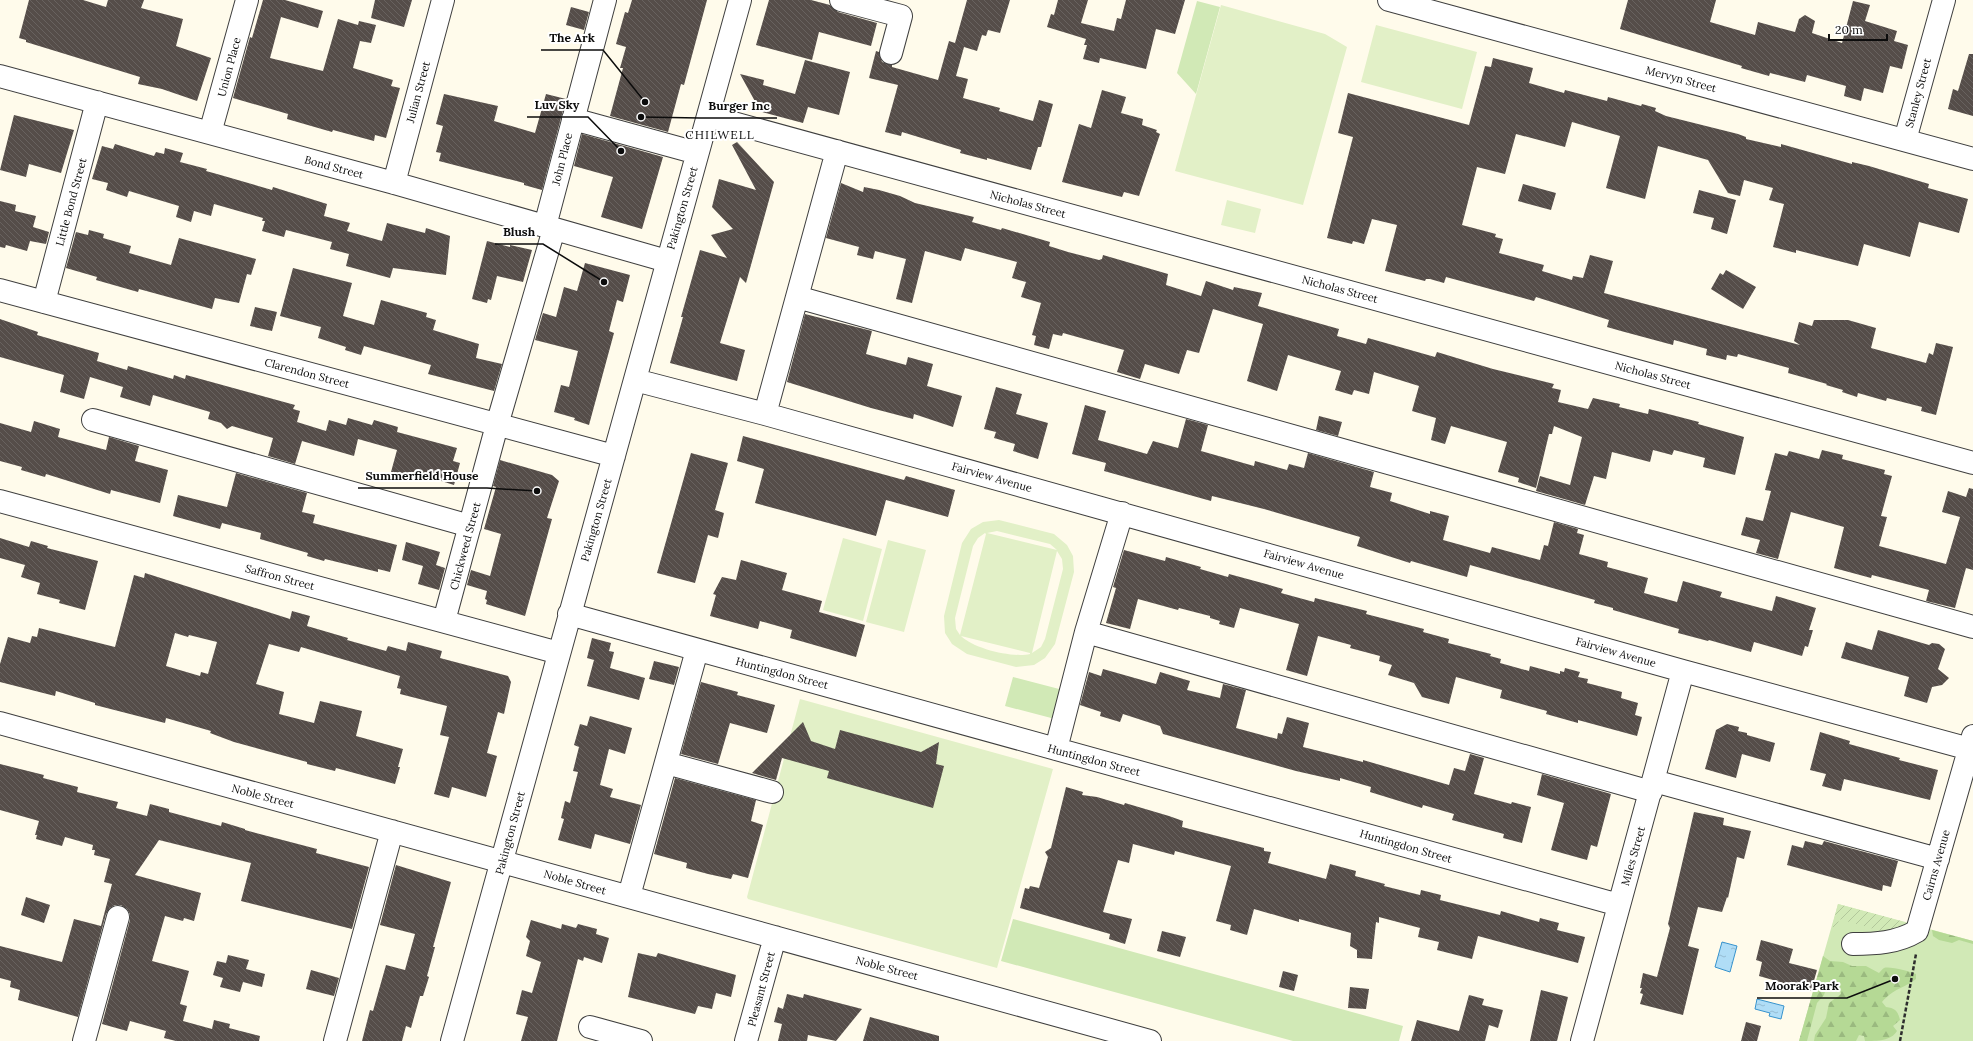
<svg xmlns="http://www.w3.org/2000/svg" width="1973" height="1041" font-family="Lora,serif">
  <style>
    .grass { fill: #d1e9b6 }
    .forest { fill: url(#forest-firs) }
    .garden { fill: url(#garden-furrows) }
    .pitch { fill: #e2f0c7; fill-rule: evenodd }
    .water { fill: url(#water-ripples); stroke: #3793cd }
    .building { fill: url(#building-back-hatch); fill-rule: evenodd }
    .lines { fill: none; stroke-linecap: round; stroke-linejoin: round }
    .minor-casing { stroke: #3f3f3f; stroke-width: 24 }
    .path { stroke: #2e2e2e; stroke-width: 2.5; stroke-dasharray: 4 2; stroke-linecap: butt }
    .minor { stroke: #fff; stroke-width: 22 }
    .labels { text-anchor: middle; stroke-width: 4; stroke-linejoin: round; paint-order: stroke }
    .street-label { font-size: 11px; fill: #0c0c0c; stroke: #fff }
    .neighbourhood-label { font-size: 12px; letter-spacing: 1px; fill: #0c0c0c; stroke: #fff }
    .leader { fill: none; stroke: #0c0c0c; stroke-width: 1.5 }
    .callout-dot { fill: #0c0c0c; stroke: #fff; stroke-width: 1.5 }
    .callout-label { font-size: 12px; text-anchor: middle; font-weight: bold; fill: #0c0c0c; stroke: #fff; stroke-width: 4; stroke-linejoin: round; paint-order: stroke }
  </style>
  <defs>
    <pattern id="forest-firs" width="22" height="20" patternUnits="userSpaceOnUse"><rect width="22" height="20" fill="#b5d995"/><path d="M5 1l3.5 6h-7zM16 11l3.5 6h-7z" fill="#9ab97f"/></pattern>
    <pattern id="garden-furrows" width="10" height="10" patternUnits="userSpaceOnUse"><rect width="10" height="10" fill="#d1e9b6"/><path d="M-1 1l2-2M0 10L10 0M9 11l2-2" fill="none" stroke="#b2c79b"/></pattern>
    <pattern id="water-ripples" width="26" height="14" patternUnits="userSpaceOnUse"><rect width="26" height="14" fill="#b0ddf6"/><path d="M2 4q2-2 4 0t4 0M15 11q2-2 4 0t4 0" fill="none" stroke="#96bcd2"/></pattern>
    <pattern id="building-back-hatch" width="6" height="6" patternUnits="userSpaceOnUse"><rect width="6" height="6" fill="#554d49"/><path d="M-1 5l2 2M0 0l6 6M5-1l2 2" fill="none" stroke="#68625f"/></pattern>
  </defs>
  <rect width="100%" height="100%" fill="#fffbeb"/>
  <path class="grass" d="M1197 1 1220 7 1196 94 1177 73Z
    M1013 677 1063 690 1055 719 1005 706Z
    M1838 904 1973 941V1041H1799Z
    M1013 919 1403 1026 1399 1041H1293L1001 961Z"/>
  <path class="forest" d="M1932 930 1973 941V944L1959 940 1952 943 1939 940 1933 936Z
    M1823 956 1830 961 1843 962 1852 966H1866L1879 973C1881 971 1882 969 1884 968 1890 966 1911 972 1916 974V979C1903 989 1894 988 1882 1002L1886 1007C1895 1008 1898 1011 1900 1020L1893 1026 1897 1031C1891 1041 1877 1041 1865 1041L1864 1036 1859 1035 1856 1041H1814L1815 1035 1826 1018 1829 1003 1841 994 1839 987 1830 989 1827 985 1824 995 1817 1003 1807 1041H1799Z"/>
  <path class="garden" d="M1838 904 1909 923 1908 926 1881 931 1839 919 1837 928 1832 927Z"/>
  <path class="pitch" d="M1221 5 1325 34 1347 47 1303 205 1175 171Z
    M1376 25 1477 52 1462 109 1361 82Z
    M1227 200 1261 209 1255 233 1221 225Z
    M999 520 1054 534 1067 545 1073 556 1074 572 1055 644 1045 658 1034 665 1016 667 967 654 952 644 945 633 944 616 962 543 971 529 983 522ZM997 531 1050 544 1057 550 987 533ZM985 533 986 534 960 635 956 629 955 618 973 546 978 538ZM1057 551 1062 559 1063 569 1045 639 1041 647 1032 653ZM961 636 1030 653V654C1013 658 974 649 961 636Z
    M843 538 882 549 863 621 823 610Z
    M888 540 926 550 904 632 866 622Z
    M800 699 1053 769 997 968 748 899 747 897Z"/>
  <path class="water" d="M1722 942 1737 946 1730 972 1715 967Z
    M1757 999 1784 1006 1781 1019 1769 1016 1770 1013 1755 1009Z"/>
  <path class="building" d="M29 0H83L106 7 108 0H144L141 8 183 19 176 46 211 58 197 101 162 89 138 84 140 77 26 42V40L19 38Z
    M263 0H285L323 11 318 28 281 17 270 58 323 71 338 19 358 25 359 21 376 25 371 43 360 41 353 68 393 80 391 86 400 88 386 138 375 135 374 141 333 130 332 132 287 119 288 114 233 98 250 37 252 38Z
    M375 0H412L404 27 371 18Z
    M632 0H707L684 85 681 84 668 132 610 116 623 68H620L626 47 616 44 625 12 628 13Z
    M769 0H811L830 5 838 12 877 23 871 46 819 32 812 60 756 45Z
    M967 0H1010L1000 33 988 30 986 36 982 35 977 51 964 47 956 76 968 79 963 98 1000 108 999 111 1033 121 1039 100 1053 104 1041 147H1038L1031 170 987 158V160L960 153 961 150 902 132 901 136 885 132 898 85 869 78 876 51 879 52 882 62 892 65V67L938 80 949 41 955 43Z
    M1058 0H1088L1081 23 1114 31 1117 18 1121 19 1126 0H1185L1175 34 1156 29 1146 69 1100 58 1099 63 1083 59 1087 45H1084L1086 39 1047 27 1051 14 1054 15Z
    M1628 0H1716L1710 22 1755 35 1758 22 1795 32 1799 19 1805 15 1815 21 1812 33 1842 43 1853 1 1870 5 1865 21 1897 31 1894 41 1908 45 1902 69 1890 66 1883 93 1864 88 1861 101 1844 96 1846 86 1807 75 1805 82 1770 73 1769 76 1741 68 1742 66 1620 29Z
    M571 7 589 12 584 30 566 25Z
    M1969 54H1973V116L1948 109 1953 89 1958 91Z
    M1493 58 1533 68 1529 83 1564 93 1565 90 1607 101 1608 97 1641 106 1642 104 1656 108 1655 111 1666 116 1738 134 1746 137V139L1781 147V144L1852 164V162L1869 166 1929 184 1928 188 1968 199 1959 233 1919 222 1910 257 1864 244 1858 266 1796 250V253L1773 247 1784 204 1769 200 1773 188 1744 180 1740 196 1728 193 1708 160 1658 146 1645 199 1606 188 1620 136 1572 122 1565 147 1516 134 1505 174 1477 167 1462 225 1496 234 1495 237 1503 239 1499 253 1544 265 1542 271 1572 280 1573 276 1583 278 1590 255 1613 261 1604 293 1800 345 1794 341 1799 322 1812 326 1814 320H1848L1876 328 1871 348 1926 363 1929 353 1933 355 1936 343 1953 347 1936 415 1921 411 1922 407 1887 398 1886 401 1858 393 1857 397 1842 392 1843 390 1826 385 1827 384 1788 373 1789 368 1738 354 1737 357 1727 355 1726 360 1706 355 1707 349 1674 340 1673 345 1621 331 1607 327 1609 320 1536 297 1534 301 1446 277 1444 283 1430 279H1426L1425 281 1385 271 1397 225 1372 219 1364 244 1353 241 1352 244 1327 238 1353 137 1338 133 1348 93 1469 125 1485 66 1491 67Z
    M805 60 850 72 839 115 808 107 803 123 755 110 757 105 740 74 764 80 763 85 795 94Z
    M1102 90 1126 97 1121 113 1143 119 1142 125 1157 130 1156 132 1160 134 1139 196 1124 192 1122 197 1062 182 1079 124 1091 128Z
    M444 94 498 106 494 121 535 133 546 94 566 99 542 190 524 185V183L439 161 441 153 436 152 443 126 436 124Z
    M14 115 74 130 61 173 29 164 26 177 0 170Z
    M582 134 663 157 642 229 601 217 613 177 574 166Z
    M737 142 774 182 746 283 740 277 720 343 745 350 737 381 670 363 683 317H681L700 250 727 258 711 235 733 229 712 207 719 179 756 190 732 145Z
    M115 144 154 156 156 152 164 154 165 148 183 153 180 162 207 169 206 171 217 174 272 190 273 187 327 204 324 216 350 223 347 231 382 241 387 223 425 233 426 228 450 236 446 275 393 268 390 278 346 266 349 254 330 249 332 242 286 230 284 237 262 231 265 221H262L263 218 214 204 211 216 194 211 191 222 176 217 179 206 129 191 127 197 106 190 108 183 92 179 102 146 113 149Z
    M841 183 863 192 864 187 879 190 900 196 915 203 974 217 972 222 1001 230 1002 228 1050 242 1049 246 1068 252 1099 260 1102 259 1103 255 1168 274 1166 285 1201 296 1206 281 1233 290 1234 287 1262 293 1258 306 1339 329 1337 336 1366 344 1368 338 1435 357 1437 352 1493 369 1554 384 1552 388 1561 390 1558 402 1588 409 1593 398 1620 404 1619 407 1648 414 1649 409 1699 422 1698 424 1744 437 1735 475 1703 467 1705 458 1674 450 1672 455 1653 450 1650 462 1612 452 1606 479 1594 476 1585 505 1536 491 1540 476 1570 485 1582 437 1554 426 1552 434H1549L1536 488 1518 482 1519 478 1498 472 1507 442 1451 426 1445 444 1431 440 1436 418 1412 411 1419 386 1374 372 1369 394 1354 390 1352 395 1335 390 1341 371 1288 355 1277 391 1247 381 1263 324 1213 309 1199 353 1187 350 1179 374 1145 364 1140 379 1117 372 1124 350 1063 333 1062 336 1053 334 1049 349 1034 345 1036 336 1032 335 1041 303 1021 297 1026 282 1012 278 1017 262 965 248 961 261 925 251 912 303 896 299 906 259 875 251 873 259 857 255 859 247 826 238Z
    M1523 184 1556 193 1551 210 1518 201Z
    M1699 190 1736 200 1727 234 1711 229 1714 218 1693 213Z
    M0 201 16 205 15 211 36 216 33 227 49 232 46 244 30 241 27 251 6 245 5 248 0 247Z
    M89 230 104 234 103 238 131 246 129 253 171 265 179 238 256 259 251 275 247 274 239 303 215 298 212 309 139 289 138 292 96 280 97 277 66 268 76 232 88 235Z
    M487 241 510 247V245L532 250 523 282 497 276 491 300 488 299 487 303 472 299Z
    M585 263 630 275 623 302 617 300 609 331 614 333 589 425 574 420 575 418 554 412 561 385 569 387 578 351 535 340 543 313 556 317 564 287 577 291Z
    M293 268 352 283 343 316 374 325 381 300 427 313 426 317 436 320 433 330 479 344 476 358 502 364 494 391 428 374 431 365 396 355 364 346 361 355 345 350 346 347 318 338 321 327 280 316Z
    M1726 270 1756 287 1743 309 1711 289 1720 273 1723 275Z
    M255 307 277 312 272 331 250 326Z
    M805 314 872 331 866 354 906 365 908 357 933 364 927 386 962 396 953 427 914 414 913 419 871 408 787 382Z
    M0 319 38 332 37 335 99 353 97 361 127 370 128 366 173 379 174 375 185 379 186 375 295 405 293 409 300 411 297 422 326 431 329 420 346 425 348 418 372 425 374 420 398 427 397 432 457 448 453 461 460 463 454 485 419 474 417 479 391 472 397 450 358 439 354 456 302 441 295 464 268 456 273 438 232 426 227 429 221 423 208 419 210 412 153 395 150 406 120 397 123 387 90 377 84 399 60 392 64 375 0 357Z
    M996 387 1022 394 1016 414 1048 423 1038 459 1013 451 1015 444 994 438 996 432 984 429Z
    M1085 405 1106 411 1098 440 1147 454 1153 441 1178 448 1186 419 1208 425 1201 451 1254 466 1255 461 1287 470 1289 464 1304 468 1308 453 1374 472 1370 487 1392 493 1390 501 1430 514V511L1449 516 1443 540 1490 553 1492 547 1540 560 1544 545 1548 546 1554 522 1578 529 1577 533 1584 535 1579 554 1608 562 1607 567 1648 578 1644 593 1677 602 1683 581 1722 592 1720 597 1772 611 1776 596 1816 608 1809 630H1813L1808 647 1805 646 1802 656 1754 642 1751 652 1709 640 1708 641 1678 633 1679 629 1613 610V608L1594 603 1595 600 1470 565 1467 577 1411 561 1410 563 1357 546 1360 537 1264 509 1212 496 1211 501 1104 471 1106 463 1072 454Z
    M1319 416 1342 422 1338 436 1316 430Z
    M34 421 60 429 58 437 106 450 109 437 139 446 135 461 168 470 160 503 111 490 110 494 46 474 45 477 21 470 22 467 0 461V423L31 432Z
    M743 436 904 480 906 476 955 490 948 517 886 500 876 536 755 503 764 469 737 461Z
    M1822 450 1843 455 1842 459 1885 470 1884 474 1892 476 1881 516 1887 517 1879 546 1946 564 1960 517 1942 512 1948 491 1966 497 1969 488 1973 489V570L1966 568 1955 608 1926 601 1929 590 1872 575 1871 578 1834 568 1844 527 1791 512 1778 559 1756 553 1760 540 1741 535 1746 517 1763 521 1771 491 1765 490 1775 453 1787 456 1789 451 1819 459Z
    M691 453 728 463 715 510 724 513 718 538 708 535 695 583 657 573Z
    M500 460 552 475 559 481 547 518 552 519 525 616 486 604 487 600 485 599 487 591 467 585 471 570 490 576 501 534 484 529 496 487 493 486Z
    M236 473 307 493 302 512 315 515 313 523 397 545 390 572 378 569V572L325 559 324 561 307 556 308 553 260 539 261 533 222 523 220 529 173 516 178 495 227 507Z
    M0 538 29 547 31 541 48 546 47 548 98 561 85 610 59 603 60 600 37 594 40 583 21 577 25 565 0 558Z
    M406 542 440 552 436 565 445 568 439 590 418 584 423 566 402 560Z
    M1124 550 1165 561 1166 557 1201 567 1200 569 1228 577 1229 574 1266 584 1283 589 1281 593 1314 602 1315 598 1367 611 1366 614 1424 629 1423 632 1449 639 1448 643 1491 654 1490 656 1501 659 1500 663 1529 671 1530 666 1560 674V671L1564 672 1565 668 1580 672 1578 677 1588 679 1587 683 1622 692 1621 698 1638 703 1635 715 1642 717 1637 736 1578 720V723L1546 714 1547 711 1500 698 1502 690 1456 677 1449 704 1422 697 1414 683 1388 675 1392 665 1379 661 1380 656 1350 648 1351 645 1318 636 1307 676 1286 670 1299 624 1240 608 1234 628 1219 624 1220 621 1210 618V616L1179 608 1178 610 1138 599 1130 629 1106 623 1116 588 1113 587Z
    M741 560 787 573 782 590 822 601 819 612 865 625 856 657 790 638 792 630 760 621 758 629 710 616 716 595 713 594 722 577 736 580Z
    M145 573 290 619 292 611 310 616 307 626 348 638 347 640 386 651 388 646 406 651 408 642 442 651 440 658 508 676 511 682 504 714 498 712 487 753 497 756 486 797 452 787 449 798 434 794 449 737 440 735 447 706 400 694 401 689 397 688 400 676 301 647 299 652 269 644 256 684 284 692 279 714 314 723 320 701 362 711 356 736 403 749 398 767H400L395 784 336 768 335 771 307 764V762L234 742 210 733 211 731 166 718 165 723 95 705V703L56 691 55 696 0 682V664L8 637 30 643 32 636 37 637 39 628 115 647 134 575 144 578ZM175 633 188 637 189 635 217 642 208 674 201 672 200 676 166 666Z
    M1878 630 1929 645 1932 643 1939 644 1945 649 1938 669 1949 678 1942 685 1932 687 1927 703 1904 696 1909 677 1841 658 1846 642 1872 650Z
    M592 638 611 643 609 651 614 652 610 668 645 678 639 700 587 686 594 660 587 658Z
    M654 661 679 667 674 685 649 679Z
    M1103 669 1156 684 1160 672 1190 681 1187 690 1220 698 1223 684 1246 690 1236 728 1277 739 1278 733 1282 734 1287 717 1309 723 1303 747 1363 762V760L1449 785 1454 768 1465 771 1470 754 1484 758 1474 794 1511 804 1512 802 1531 807 1522 843 1503 838 1504 834 1452 820 1454 814 1423 805 1422 808 1370 792 1371 787 1340 778V781L1296 771 1163 734 1160 726 1123 714 1120 722 1100 716 1101 712 1080 705 1089 672 1101 676Z
    M701 682 738 692 737 695 775 705 767 733 730 723 718 764 681 754Z
    M590 716 632 728 625 754 609 749 600 785 613 789 610 797 641 805 630 844 595 834 591 849 558 840 564 819 561 818 565 801 570 803 578 772 573 771 579 747 574 745 580 724 587 726Z
    M803 722 811 741 835 749 840 730 921 752 939 742 936 764 944 766 933 808 827 778 829 771 782 758 776 780 752 773Z
    M1727 724 1739 727 1738 731 1747 733V735L1775 743 1770 762 1742 754 1736 778 1705 769 1716 730Z
    M1820 732 1850 741 1849 744 1900 758 1899 760 1938 770 1930 800 1844 779 1841 791 1822 786 1826 774 1810 770Z
    M0 764 44 775 43 778 78 787 77 792 118 802 116 808 147 816 150 804 169 809V812L221 826 222 822 245 829V830L317 849 316 853 369 867 352 929 241 901 251 863 159 840 135 875 201 893 194 921 184 918 183 921 165 916 152 961 189 971 180 1004 187 1006 183 1021 212 1029 214 1020 230 1024 229 1028 260 1036 259 1041H176L164 1038 166 1031 130 1021 127 1031 102 1024 130 920V914L127 909 121 905H115L110 908 106 914 78 1017 18 1000 20 990 10 987 11 981 0 978V946L62 962 74 919 101 926 112 884 104 882 110 859 94 855 95 850H92L93 845 65 837 62 846 36 839 37 835H35L39 821 0 810Z
    M1542 774 1611 794 1597 847 1591 845 1587 860 1551 850 1564 803 1537 795Z
    M675 778 756 800 751 821 763 825 748 878 733 874 731 879 708 874 686 868 687 863 654 854Z
    M1066 787 1083 792 1082 795 1097 797 1124 805 1125 803 1169 816 1183 821 1182 827 1264 848V851L1271 852 1268 863 1326 879 1330 864 1356 871 1355 876 1385 884 1384 886 1420 895 1421 890 1441 895 1440 900 1500 915 1501 911 1539 922 1540 918 1559 923 1557 930 1585 937 1578 963 1478 936 1472 959 1437 950 1439 942 1418 937 1420 928 1379 917V923L1376 922 1372 959 1357 958V950L1350 946 1351 933 1299 919V922L1254 909 1247 935 1230 930 1231 925 1216 921 1231 866 1175 851 1174 855 1133 844 1129 863 1118 860 1103 912 1132 919 1125 944 1109 939 1110 934 1020 908 1025 888 1029 889 1030 886 1039 888 1048 857 1045 852 1051 848Z
    M1694 812 1724 818 1723 825 1751 831 1744 859 1737 857 1728 898 1727 897 1722 912 1698 907 1688 946 1699 949 1683 1015 1640 1004 1643 994 1640 993 1642 988H1640L1643 973 1657 977 1670 928 1668 924Z
    M1805 841 1822 845 1824 841 1898 861 1891 887 1883 885 1882 891 1787 865 1792 845 1803 848Z
    M396 865 451 882 433 947H435L427 976 429 977 423 996H420L411 1028 406 1026 402 1041H362L370 1010 373 1011 386 965 405 970 415 934 380 925Z
    M26 897 50 905 44 923 21 915Z
    M531 920 561 929 562 924 576 928 578 924 597 929 596 934 609 938 602 963 584 957 583 961 578 959 557 1041H521L528 1017 516 1014 522 990 532 993 541 962 526 956 530 941 526 937Z
    M1162 931 1186 937 1180 957 1157 951Z
    M1761 940 1793 949 1789 963 1817 970 1811 991 1759 976 1762 962 1756 960Z
    M638 953 656 957 658 953 736 975 731 997 716 993 712 1009 698 1006 695 1014 628 997Z
    M228 955 249 960 246 969 265 974 262 987 243 982 240 992 220 987 223 978 213 975 217 961 226 963Z
    M311 970 339 978 334 996 306 989Z
    M1283 971 1298 975 1294 991 1279 987Z
    M1350 987 1369 989 1366 1009 1348 1008Z
    M1541 990 1568 997 1557 1041H1530Z
    M787 994 803 998 804 994 862 1009 836 1041 808 1035 807 1041H778L782 1024 774 1022 778 1007 783 1009Z
    M1469 995 1484 999 1482 1005 1503 1010 1498 1028 1489 1025 1485 1041H1411L1417 1020 1459 1031Z
    M870 1017 939 1036V1041H863Z
    M1746 1022 1761 1026 1757 1041H1741Z"/>
  <g class="lines">
    <defs>
      <path id="minor" d="M841 0 901 16 891 53
        M1389 0 1973 159
        M0 76 394 183 667 261
        M708 116 1973 463
        M573 119 697 153
        M210 133 247 0
        M1905 140 1944 0
        M394 183 443 0
        M545 226 605 0
        M0 290 614 456
        M797 297 1973 627
        M44 302 97 102
        M635 380 765 414 1683 671 1973 750
        M765 414 837 151
        M93 420 470 526
        M0 501 559 653
        M569 614 1619 905
        M444 621 497 425 554 229
        M1086 632 1651 792
        M0 723 1150 1041
        M1056 749 1086 632 1122 513
        M666 763 772 792
        M1654 781 1938 859
        M629 896 697 650
        M1853 944C1875 944 1897 943 1917 931L1973 736
        M590 1027 641 1041
        M84 1041 118 917
        M335 1041 392 831
        M452 1041 740 0
        M746 1041 775 937
        M1582 1041 1683 671"/>
    </defs>
    <use href="#minor" class="minor-casing"/>
    <path class="path" d="M1900 1041 1916 954"/>
    <use href="#minor" class="minor"/>
  </g>
  <g class="labels">
    <g class="street-label">
      <text transform="translate(229 67) rotate(-75)" y="4">Union Place</text>
      <text transform="translate(1681 79) rotate(15)" y="4">Mervyn Street</text>
      <text transform="translate(418 92) rotate(-75)" y="4">Julian Street</text>
      <text transform="translate(1918 93) rotate(-75)" y="4">Stanley Street</text>
      <text transform="translate(562 159) rotate(-76)" y="4">John Place</text>
      <text transform="translate(334 167) rotate(15)" y="4">Bond Street</text>
      <text transform="translate(71 202) rotate(-75)" y="4">Little Bond Street</text>
      <text transform="translate(1028 204) rotate(15)" y="4">Nicholas Street</text>
      <text transform="translate(682 208) rotate(-74)" y="4">Pakington Street</text>
      <text transform="translate(1340 289) rotate(15)" y="4">Nicholas Street</text>
      <text transform="translate(307 373) rotate(15)" y="4">Clarendon Street</text>
      <text transform="translate(1653 375) rotate(15)" y="4">Nicholas Street</text>
      <text transform="translate(992 477) rotate(16)" y="4">Fairview Avenue</text>
      <text transform="translate(596 520) rotate(-74)" y="4">Pakington Street</text>
      <text transform="translate(465 546) rotate(-75)" y="4">Chickweed Street</text>
      <text transform="translate(1304 564) rotate(16)" y="4">Fairview Avenue</text>
      <text transform="translate(280 577) rotate(15)" y="4">Saffron Street</text>
      <text transform="translate(1616 652) rotate(16)" y="4">Fairview Avenue</text>
      <text transform="translate(782 673) rotate(15)" y="4">Huntingdon Street</text>
      <text transform="translate(1094 760) rotate(15)" y="4">Huntingdon Street</text>
      <text transform="translate(263 796) rotate(15)" y="4">Noble Street</text>
      <text transform="translate(510 833) rotate(-75)" y="4">Pakington Street</text>
      <text transform="translate(1406 846) rotate(16)" y="4">Huntingdon Street</text>
      <text transform="translate(1633 856) rotate(-74)" y="4">Miles Street</text>
      <text transform="translate(1936 865) rotate(-74)" y="4">Cairns Avenue</text>
      <text transform="translate(575 882) rotate(16)" y="4">Noble Street</text>
      <text transform="translate(887 968) rotate(15)" y="4">Noble Street</text>
      <text transform="translate(761 989) rotate(-75)" y="4">Pleasant Street</text>
    </g>
    <g class="neighbourhood-label">
      <text x="720" y="139">CHILWELL</text>
    </g>
  </g>
  <path class="leader" d="M645 102L603 50H541M621 151L588 117H527M641 117L700 118H777M604 282L543 244H495M537 491L487 488H358M1895 979L1847 998H1757"/>
  <g class="callout-dot">
    <circle cx="645" cy="102" r="4"/>
    <circle cx="621" cy="151" r="4"/>
    <circle cx="641" cy="117" r="4"/>
    <circle cx="604" cy="282" r="4"/>
    <circle cx="537" cy="491" r="4"/>
    <circle cx="1895" cy="979" r="4"/>
  </g>
  <g class="callout-label">
    <text x="572" y="42">The Ark</text>
    <text x="557" y="109">Luv Sky</text>
    <text x="739" y="110">Burger Inc</text>
    <text x="519" y="236">Blush</text>
    <text x="422" y="480">Summerfield House</text>
    <text x="1802" y="990">Moorak Park</text>
  </g>
  <path d="M1829 34v6h58v-6" fill="none" stroke="#0c0c0c" stroke-width="2"/>
  <text x="1835" y="34" font-size="12" fill="#0c0c0c" stroke="#ffffff" stroke-width="3" paint-order="stroke">20 m</text>
</svg>
